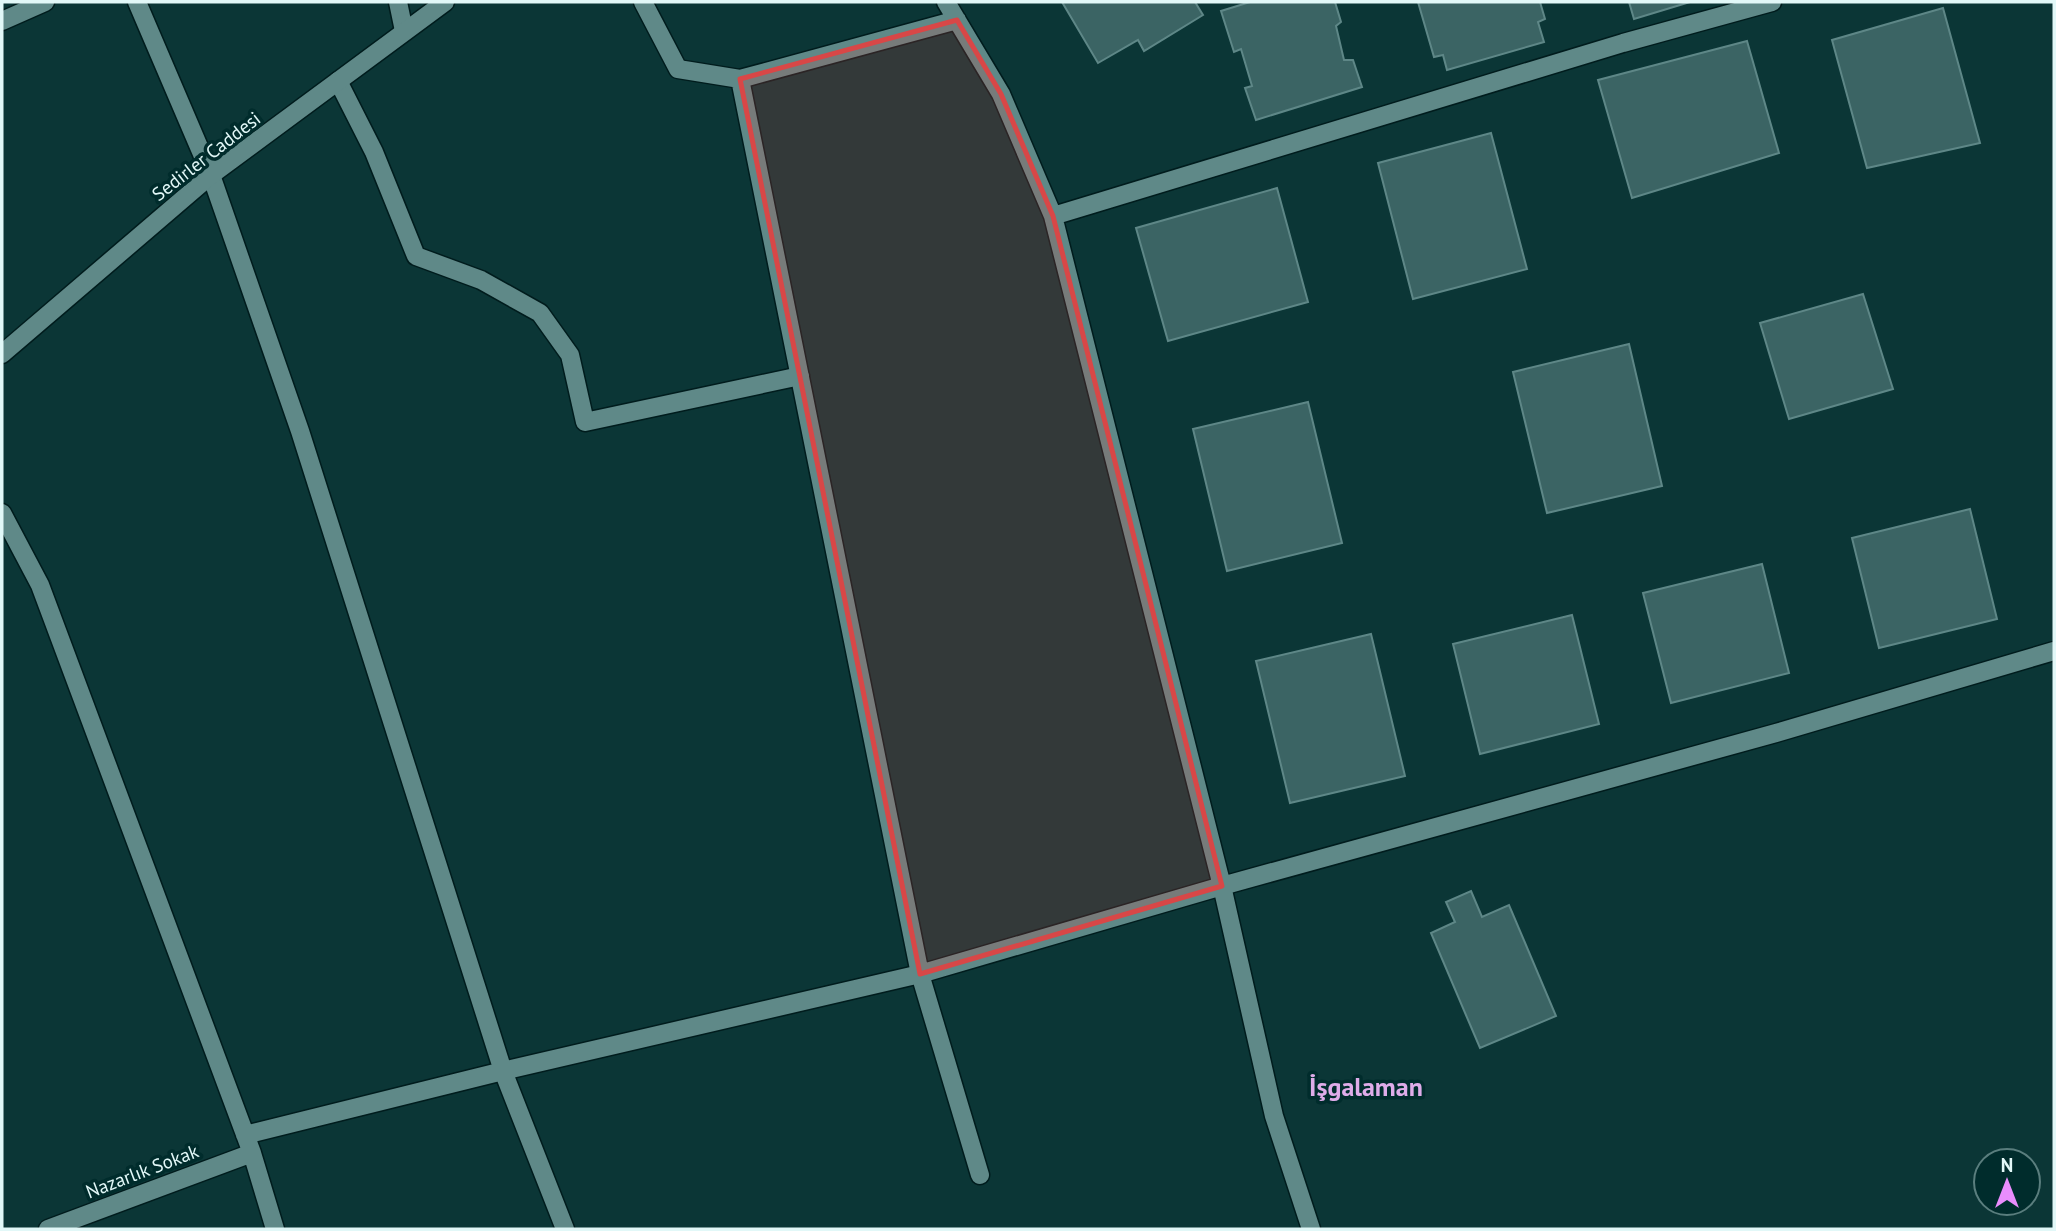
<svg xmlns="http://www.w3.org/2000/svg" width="2056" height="1231" font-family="'PT Sans',sans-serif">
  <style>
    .building { fill: #3b6464; stroke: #5e8787; stroke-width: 2 }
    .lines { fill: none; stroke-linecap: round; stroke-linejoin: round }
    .street-casing { stroke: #001c1d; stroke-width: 21 }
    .secondary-casing { stroke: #001c1d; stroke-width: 21 }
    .street { stroke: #5f8988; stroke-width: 18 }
    .secondary { stroke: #5f8988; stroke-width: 18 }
    .marked { fill: #d84747; fill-opacity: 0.2; stroke: #d84747; stroke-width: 5; stroke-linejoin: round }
    .labels { text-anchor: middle; stroke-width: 7; stroke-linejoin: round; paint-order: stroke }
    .street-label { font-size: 19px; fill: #e2f8f8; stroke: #002c2c }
    .district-label { font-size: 26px; font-weight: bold; fill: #deace9; stroke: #002c2c }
  </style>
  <rect width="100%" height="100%" fill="#0b3636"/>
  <path class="building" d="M1062 2H1195L1203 15 1144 51 1138 40 1098 63Z
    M1250 2H1335L1341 22 1336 26 1344 60H1353L1362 87 1256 120 1245 88 1252 86 1241 49 1234 52 1221 11Z
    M1418 2H1540L1545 19 1538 22 1544 42 1447 70 1443 55 1434 57Z
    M1629 2H1690L1634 19Z
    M1943 8 1980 143 1867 168 1832 40Z
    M1747 41 1779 153 1632 198 1598 80Z
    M1491 133 1527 269 1413 299 1378 163Z
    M1277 188 1308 302 1168 341 1136 228Z
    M1863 294 1893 389 1789 419 1760 323Z
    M1629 344 1662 486 1547 513 1513 372Z
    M1308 402 1342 543 1227 571 1193 429Z
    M1970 509 1997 619 1879 648 1852 538Z
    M1762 564 1789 673 1671 703 1643 593Z
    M1572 615 1599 724 1480 754 1453 644Z
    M1371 634 1405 776 1290 803 1256 661Z
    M1471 891 1482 917 1509 905 1556 1016 1480 1048 1431 933 1455 922 1446 902Z"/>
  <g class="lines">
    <defs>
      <path id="street" d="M137 2 211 175 300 431 503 1071 565 1229
        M398 2 404 31
        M643 2 678 69 740 79 957 20
        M2 21 45 2
        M740 79 920 974 980 1175
        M338 81 374 152 416 256 481 280 540 313 570 355 585 422 800 376
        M1053 216 1623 43 1772 2
        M2 513 40 585 252 1153 275 1229
        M245 1135 503 1071 920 974 1222 886 1053 216 1001 94 946 2
        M48 1229 252 1153
        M1311 1229 1274 1116 1222 886 1776 733 2054 651"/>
      <path id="secondary" d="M2 354 211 175 445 2"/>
    </defs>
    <use href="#street" class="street-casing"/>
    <use href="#secondary" class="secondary-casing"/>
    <use href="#street" class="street"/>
    <use href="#secondary" class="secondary"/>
  </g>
  <path class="marked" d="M957 20 1001 94 1053 216 1222 886 920 974 740 79Z"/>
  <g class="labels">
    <g class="street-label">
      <text transform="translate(206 156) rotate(-38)" y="7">Sedirler Caddesi</text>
      <text transform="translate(142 1171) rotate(-21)" y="7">Nazarlık Sokak</text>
    </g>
    <g class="district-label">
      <text x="1366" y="1096">İşgalaman</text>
    </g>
  </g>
  <rect width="2056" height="1231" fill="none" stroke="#e2f8f8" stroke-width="7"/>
  <g transform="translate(2007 1182)"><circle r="33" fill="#002c2c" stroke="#5a7e7e" stroke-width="2"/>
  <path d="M0-5L12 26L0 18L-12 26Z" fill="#e98dfd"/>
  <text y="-10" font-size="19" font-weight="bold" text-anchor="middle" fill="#e2f8f8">N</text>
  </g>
</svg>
